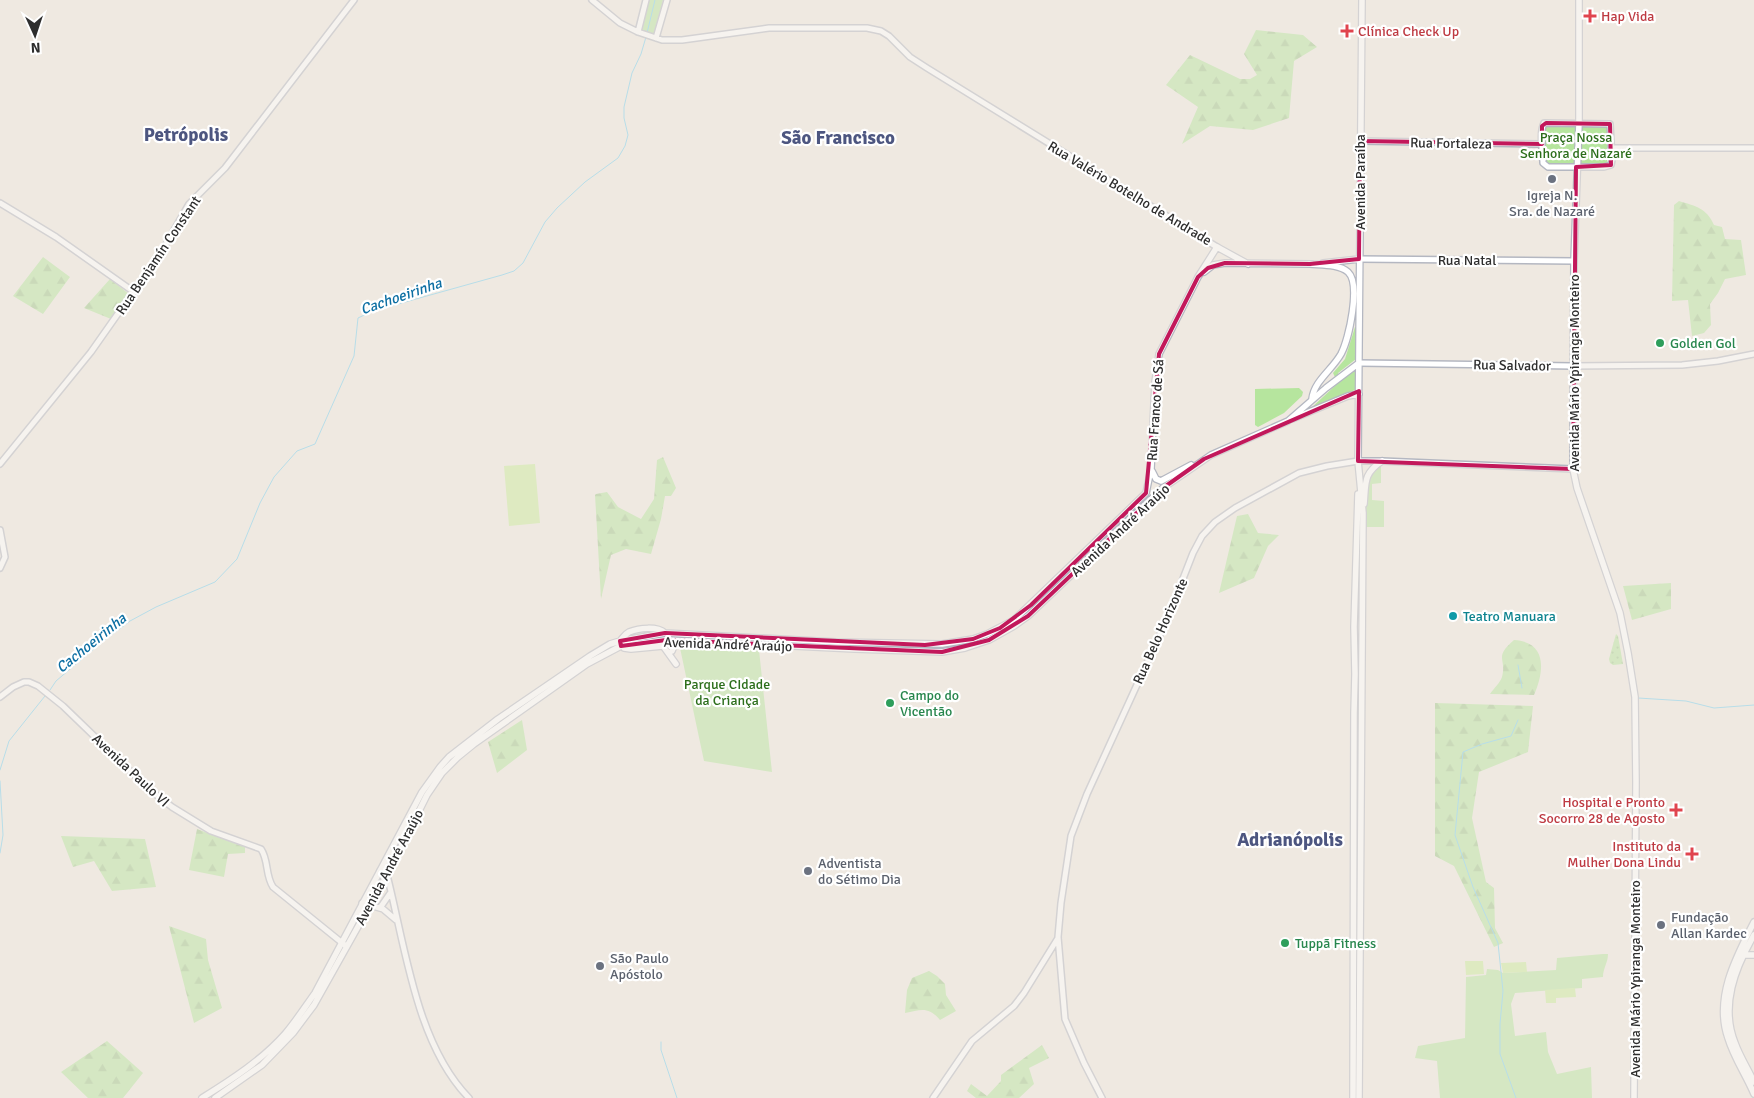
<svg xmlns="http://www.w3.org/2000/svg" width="1754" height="1098" font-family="Signika,sans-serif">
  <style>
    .grass { fill: url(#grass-dots) }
    .forest { fill: url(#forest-firs) }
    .park { fill: #b6e59e }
    .pitch { fill: #c9ec9a }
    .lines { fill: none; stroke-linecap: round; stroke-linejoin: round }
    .stream { stroke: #75cff0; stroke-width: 1 }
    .tertiary-casing { stroke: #b4b7c1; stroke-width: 8 }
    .secondary-casing { stroke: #b4b7c1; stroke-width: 8 }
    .tertiary { stroke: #fff; stroke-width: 5 }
    .secondary { stroke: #fff; stroke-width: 5.5 }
    .marked { fill: none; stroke: #c2185b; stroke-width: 4; stroke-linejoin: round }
    .health-dot { fill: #e0444e; stroke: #fff; stroke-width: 2 }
    .worship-dot { fill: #6b7280; stroke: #fff; stroke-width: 2 }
    .leisure-dot { fill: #2e9e5b; stroke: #fff; stroke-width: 2 }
    .culture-dot { fill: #0f9aa8; stroke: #fff; stroke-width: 2 }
    .labels { text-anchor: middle; stroke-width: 4.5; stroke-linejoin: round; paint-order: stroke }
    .health-label { font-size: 14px; fill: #be3a42; stroke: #fff; text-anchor: start }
    .park-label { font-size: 14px; fill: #2c6e1b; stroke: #fff }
    .street-label { font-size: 14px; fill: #2e2e2e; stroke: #fff }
    .worship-label { font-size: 14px; fill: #5b616d; stroke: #fff; text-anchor: start }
    .leisure-label { font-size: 14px; fill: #27864d; stroke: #fff; text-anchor: start }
    .culture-label { font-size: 14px; fill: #0d838f; stroke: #fff; text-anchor: start }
    .water-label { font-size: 15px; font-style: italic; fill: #0d6fa3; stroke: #fff }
    .district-label { font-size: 19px; font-weight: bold; fill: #4d5680; stroke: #fff }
  </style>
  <defs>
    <pattern id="grass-dots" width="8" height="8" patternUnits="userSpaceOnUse" patternTransform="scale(1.25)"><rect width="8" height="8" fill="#b6e59e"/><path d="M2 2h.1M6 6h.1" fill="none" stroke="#9dc588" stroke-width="1.8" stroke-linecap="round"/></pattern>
    <pattern id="forest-firs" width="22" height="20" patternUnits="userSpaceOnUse" patternTransform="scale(1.25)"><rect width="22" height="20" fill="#b6e59e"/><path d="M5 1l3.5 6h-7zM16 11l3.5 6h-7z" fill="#9dc588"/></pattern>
  </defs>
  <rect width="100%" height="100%" fill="#efe9e1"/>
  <path class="grass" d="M1616 634 1618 636 1623 664 1613 665 1610 663 1609 659Z"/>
  <path class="forest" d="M1256 30 1303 35 1317 47 1294 61 1289 118 1253 130 1210 126 1182 144 1198 107 1166 85 1190 55 1240 79H1250L1257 75 1244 54Z
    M1679 201C1695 206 1707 208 1714 225L1722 227 1725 239 1741 240 1746 275 1725 279 1718 293 1710 304 1711 325 1704 333 1692 336 1688 300 1672 301 1674 205Z
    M43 257 70 277 43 314 13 296Z
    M110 279 129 294 111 319 84 308Z
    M663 457 676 488 671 496H665L661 519 651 554 626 549 611 555 601 599 595 495 596 494 607 492 618 507 641 519 654 499 657 460Z
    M1248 514 1258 533 1279 535 1268 546 1254 578 1219 593 1237 516Z
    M1671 583V609L1632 620 1623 586Z
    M1514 640C1548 642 1544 672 1534 695L1490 694C1494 688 1500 683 1502 677 1507 658 1493 658 1514 640Z
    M1435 703 1533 706 1528 752 1479 772 1472 818 1486 882 1494 888 1495 928 1503 943 1494 947 1454 866 1435 856Z
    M522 720 527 750 497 773 488 742Z
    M197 829 245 847V853L228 854 224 877 189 870Z
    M61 836 145 839 156 887 112 891 94 861 73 867Z
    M169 926 206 939 208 960 222 1008 194 1023Z
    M929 971 937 976 945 984 946 995 956 1011 940 1020C928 1006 921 1010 905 1013L907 990 912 978Z
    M107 1041 143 1073 123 1098H88L61 1072Z
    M1042 1045 1049 1058 1029 1068 1034 1084 1019 1098H976L967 1091 971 1084 987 1096 1001 1081V1075Z"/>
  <path class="park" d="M649 0H663L654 36 640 31Z
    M1545 127H1607V164H1545Z
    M1355 327 1357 328 1356 359 1338 373 1341 380 1352 372H1355L1357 389 1309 410 1338 383 1333 373 1345 359Z
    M1299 388 1303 392 1302 396 1284 413 1258 427 1255 425V389Z
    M1374 467H1381V483L1372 484V500L1384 501V527H1364L1368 477Z
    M680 648 759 650 772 772 704 761Z
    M1603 954H1608C1608 963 1603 968 1603 977L1582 979V988L1515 993 1511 1004 1515 1036 1546 1032 1548 1052 1557 1074 1591 1067 1592 1098H1440L1437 1061 1415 1058 1418 1046 1465 1038 1466 977 1486 975 1487 969 1498 970 1503 973 1556 970 1557 958Z"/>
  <path class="pitch" d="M535 464 540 523 509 526 504 466Z
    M1465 961H1483L1484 974 1466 975Z
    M1526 962 1527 972 1503 973 1501 963Z
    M1575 988 1576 997 1556 998V1003H1546L1545 990Z"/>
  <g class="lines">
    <path class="stream" d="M647 33 655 0
      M1518 665 1522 688
      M50 690 56 681 102 642 130 621 156 607 215 582 237 559 260 503 274 477 297 451 315 444 354 356 358 318 373 311 502 275 514 271 523 263 545 222 557 208 585 182 618 158 625 146 628 135 624 118V107L632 73 641 54 646 37
      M1638 698 1686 701 1714 708 1754 705
      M0 770 9 741 45 696
      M0 781 3 835 0 853
      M661 1042V1050L677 1098
      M1516 1098 1500 1054V1024L1503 991 1498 943 1473 887 1455 835 1463 752 1482 744 1511 736 1518 720"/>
    <defs>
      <path id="tertiary" d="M592 0 620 23 638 32 662 40H682L769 28H867L881 31 889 36 910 57 927 68 1217 247
        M638 32 646 0
        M656 38 667 0
        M1544 123 1610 124 1612 160 1611 165 1604 167H1548L1543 163C1543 151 1539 133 1544 123Z
        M1360 141 1542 144
        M1612 148H1754
        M0 203 56 237 134 292
        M1359 259 1574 261
        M1359 363 1573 366 1682 365 1718 361 1754 354
        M0 464 91 352 162 251 189 204 225 168 354 0
        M0 530 5 557 0 568
        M0 697 13 687 24 682H29L38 686 63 706 150 790 172 807 211 831 261 849C269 861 265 875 273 887L346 946
        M380 871 387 875C405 945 416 1044 469 1098
        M362 903 383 909 396 920
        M380 908 391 892
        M933 1098 972 1041 1014 1006 1024 993 1058 938
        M1102 1098 1084 1063 1065 1019 1058 937 1061 903 1071 836 1087 794 1168 617 1193 553 1202 536 1215 522 1235 508 1299 473 1327 466 1358 461H1382L1573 469"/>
      <path id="secondary" d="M1579 0V123L1574 261 1573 469 1577 488 1620 613 1628 653 1635 697 1636 782 1634 1098
        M1323 263 1359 259
        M1310 264C1321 265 1339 264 1348 272 1361 284 1349 339 1341 354 1332 370 1314 381 1312 399
        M1204 272 1213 265 1225 263 1312 264
        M1292 419 1348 396 1359 394
        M1152 471 1156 479 1161 481 1191 465
        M1364 504C1366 482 1363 474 1382 461
        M620 641C623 638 625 634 629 632 639 628 657 626 665 633
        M663 646 676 664
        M624 648 631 649 663 646
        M672 651 676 641
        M1754 922C1736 957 1714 998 1728 1038 1734 1058 1746 1075 1754 1094
        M1754 935C1735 968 1720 1006 1735 1043 1740 1057 1748 1069 1754 1082
        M1743 955H1754
        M202 1098C231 1080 262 1060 285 1034 296 1021 305 1007 315 993L422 792 440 767 449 757 498 719 590 656 610 644 620 641 665 633 836 642 942 644 973 639 987 634 1014 620 1146 493 1151 469 1155 382 1159 354 1198 277 1217 247 1248 264
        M215 1098 262 1065 293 1033 314 1005 387 875 427 795 442 773 458 757 474 744 587 664 621 646 666 640 855 649 942 652 965 648 989 640 1014 626 1028 616 1163 488 1211 455 1288 421 1326 388 1359 363
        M1353 1098 1354 713 1355 674 1354 627 1358 494
        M1359 1098 1363 513 1358 461 1362 0"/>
    </defs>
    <use href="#tertiary" class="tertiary-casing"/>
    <use href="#secondary" class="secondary-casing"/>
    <use href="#tertiary" class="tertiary"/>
    <use href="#secondary" class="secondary"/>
  </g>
  <path d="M0 0H1754V1098H0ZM1546 123 1610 124 1611 165 1576 167 1573 469 1358 461 1359 391 1204 459 1163 488 1028 616 989 640 942 652 666 640 621 646 620 641 665 633 925 645 973 639 1000 628 1031 605 1146 493 1159 354 1198 277 1208 268 1225 263 1310 264 1359 259 1360 141 1542 144V126Z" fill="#efe9e1" fill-opacity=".55" fill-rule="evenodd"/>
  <path class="marked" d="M1546 123 1610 124 1611 165 1576 167 1573 469 1358 461 1359 391 1204 459 1163 488 1028 616 989 640 942 652 666 640 621 646 620 641 665 633 925 645 973 639 1000 628 1031 605 1146 493 1159 354 1198 277 1208 268 1225 263 1310 264 1359 259 1360 141 1542 144V126Z"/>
  <g class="health-dot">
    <path d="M1587.5 8.5h5v5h5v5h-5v5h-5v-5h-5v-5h5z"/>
    <path d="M1344.5 23.5h5v5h5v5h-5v5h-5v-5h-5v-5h5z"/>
    <path d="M1673.5 802.5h5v5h5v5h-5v5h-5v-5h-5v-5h5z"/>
    <path d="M1689.5 846.5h5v5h5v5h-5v5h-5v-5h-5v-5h5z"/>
  </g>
  <g class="worship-dot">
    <circle cx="1552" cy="179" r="5"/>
    <circle cx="808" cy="871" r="5"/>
    <circle cx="1661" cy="925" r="5"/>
    <circle cx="600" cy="966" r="5"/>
  </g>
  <g class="leisure-dot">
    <circle cx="1660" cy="343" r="5"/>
    <circle cx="890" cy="703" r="5"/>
    <circle cx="1285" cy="943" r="5"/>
  </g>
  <circle class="culture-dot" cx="1453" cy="616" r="5"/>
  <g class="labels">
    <g class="health-label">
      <text x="1601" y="21">Hap Vida</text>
      <text x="1358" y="36">Clínica Check Up</text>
      <text x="1665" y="807" text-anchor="end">Hospital e Pronto<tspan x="1665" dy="16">Socorro 28 de Agosto</tspan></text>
      <text x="1681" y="851" text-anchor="end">Instituto da<tspan x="1681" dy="16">Mulher Dona Lindu</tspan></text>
    </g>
    <g class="park-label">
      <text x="1576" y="142">Praça Nossa<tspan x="1576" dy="16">Senhora de Nazaré</tspan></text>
      <text x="727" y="689">Parque CIdade<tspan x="727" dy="16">da Criança</tspan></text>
    </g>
    <g class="street-label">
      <text transform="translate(1451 143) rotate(1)" y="5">Rua Fortaleza</text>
      <text transform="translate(1360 182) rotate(-90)" y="5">Avenida Paraíba</text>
      <text transform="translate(1130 193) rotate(31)" y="5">Rua Valério Botelho de Andrade</text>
      <text transform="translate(158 255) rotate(-56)" y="5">Rua Benjamín Constant</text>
      <text x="1467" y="265">Rua Natal</text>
      <text transform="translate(1512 365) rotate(1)" y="5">Rua Salvador</text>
      <text transform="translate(1574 373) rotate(-90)" y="5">Avenida Mário Ypiranga Monteiro</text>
      <text transform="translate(1155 410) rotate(-86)" y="5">Rua Franco de Sá</text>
      <text transform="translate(1120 530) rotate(-43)" y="5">Avenida André Araújo</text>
      <text transform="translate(1160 631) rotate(-66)" y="5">Rua Belo Horizonte</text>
      <text transform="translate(728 644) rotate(2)" y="5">Avenida André Araújo</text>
      <text transform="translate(131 770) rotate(43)" y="5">Avenida Paulo VI</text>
      <text transform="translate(389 867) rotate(-62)" y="5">Avenida André Araújo</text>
      <text transform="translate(1635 979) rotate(-90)" y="5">Avenida Mário Ypiranga Monteiro</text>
    </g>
    <g class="worship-label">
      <text x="1552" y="200" text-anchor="middle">Igreja N.<tspan x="1552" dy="16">Sra. de Nazaré</tspan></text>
      <text x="818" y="868">Adventista<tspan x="818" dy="16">do Sétimo Dia</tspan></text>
      <text x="1671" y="922">Fundação<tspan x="1671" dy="16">Allan Kardec</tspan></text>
      <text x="610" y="963">São Paulo<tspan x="610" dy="16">Apóstolo</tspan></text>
    </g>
    <g class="leisure-label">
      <text x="1670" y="348">Golden Gol</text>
      <text x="900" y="700">Campo do<tspan x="900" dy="16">Vicentão</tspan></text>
      <text x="1295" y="948">Tuppã Fitness</text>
    </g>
    <g class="culture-label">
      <text x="1463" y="621">Teatro Manuara</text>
    </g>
    <g class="water-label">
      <text transform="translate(401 296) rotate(-19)" y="5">Cachoeirinha</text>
      <text transform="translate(91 643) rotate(-39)" y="5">Cachoeirinha</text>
    </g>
    <g class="district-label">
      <text x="186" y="141">Petrópolis</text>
      <text x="838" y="144">São Francisco</text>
      <text x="1290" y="846">Adrianópolis</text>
    </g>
  </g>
  <g transform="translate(35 35) rotate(177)" stroke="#ffffff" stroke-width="4" paint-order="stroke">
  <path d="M0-4L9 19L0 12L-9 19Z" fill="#2e2e2e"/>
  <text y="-8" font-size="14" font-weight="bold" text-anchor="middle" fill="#2e2e2e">N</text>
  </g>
</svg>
